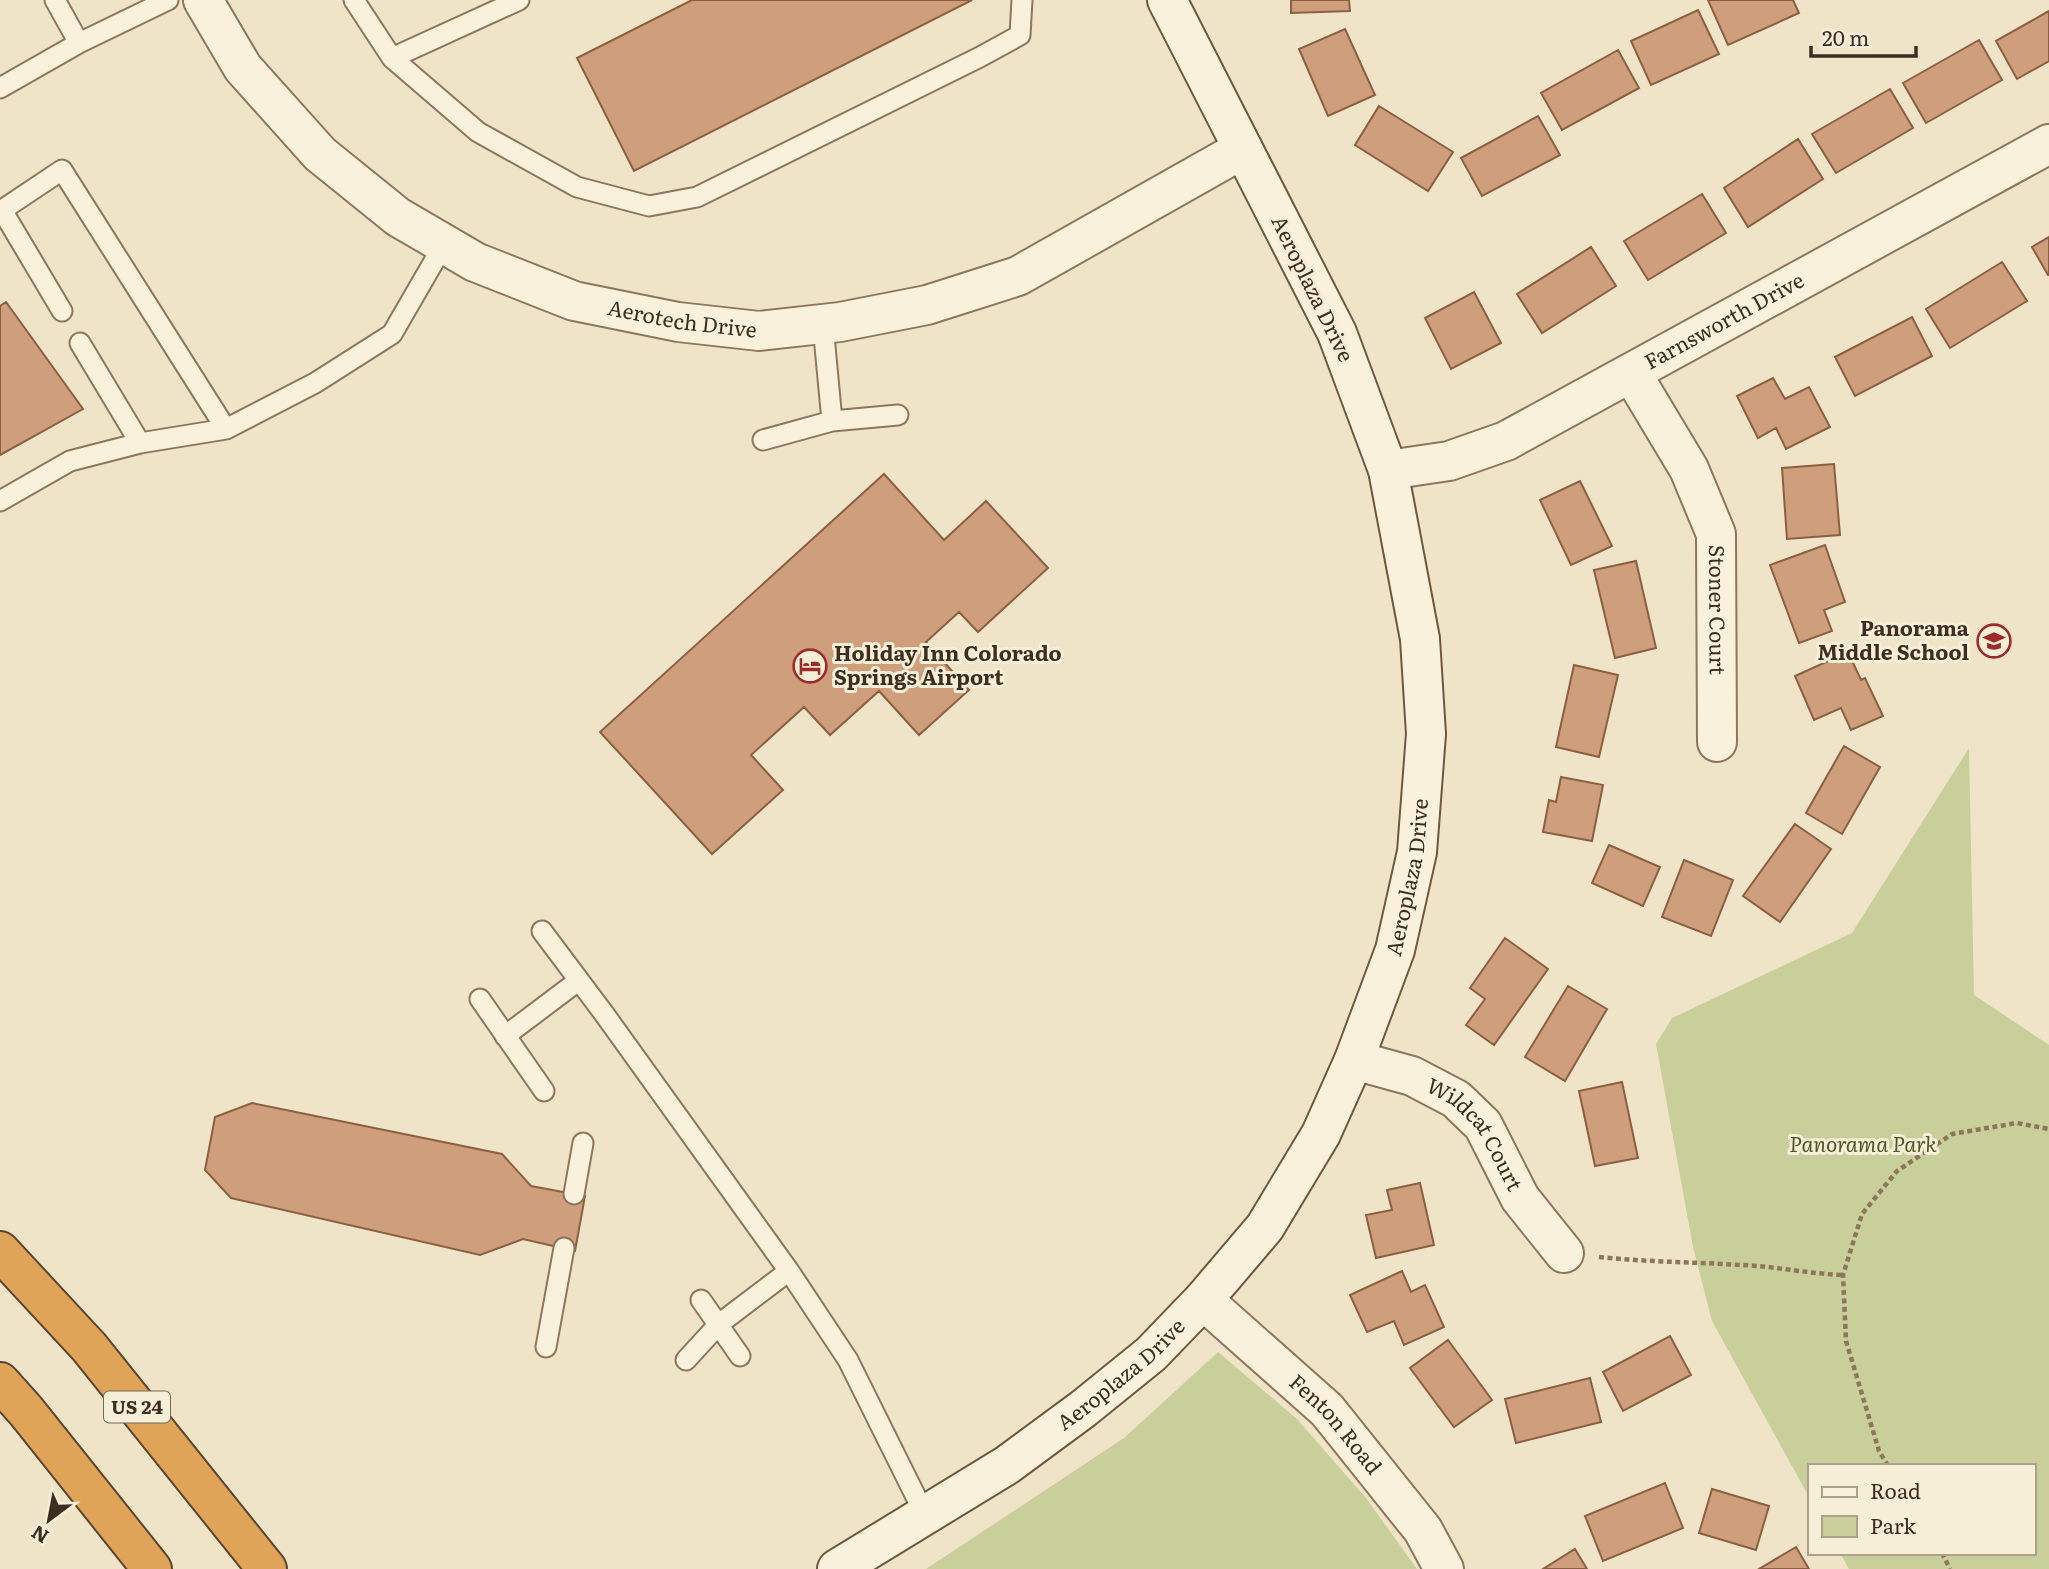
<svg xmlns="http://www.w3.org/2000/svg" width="2049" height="1569" font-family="Literata,serif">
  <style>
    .green { fill: #c9cf9b }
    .building { fill: #cf9f7d; stroke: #8d5f41; stroke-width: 2 }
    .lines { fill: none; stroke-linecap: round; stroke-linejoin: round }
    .lane-casing { stroke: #8d765c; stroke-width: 23 }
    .street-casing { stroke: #8d765c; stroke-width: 42 }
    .secondary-casing { stroke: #6f573f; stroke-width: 42 }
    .highway-casing { stroke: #5b4430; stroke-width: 42 }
    .path { stroke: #8d765c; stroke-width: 4.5; stroke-dasharray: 5 3.5; stroke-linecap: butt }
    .lane { stroke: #faf1dc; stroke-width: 19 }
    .street { stroke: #faf1dc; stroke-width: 38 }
    .secondary { stroke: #faf1dc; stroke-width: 38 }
    .highway { stroke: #e0a458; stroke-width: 38 }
    .labels { text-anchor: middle; stroke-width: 6; stroke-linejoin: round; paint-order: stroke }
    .shield { fill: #f7eed8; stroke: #756857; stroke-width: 2 }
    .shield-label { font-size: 19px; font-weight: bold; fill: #3d2e20 }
    .street-label { font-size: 21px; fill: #3d2e20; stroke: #f7eed8 }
    .poi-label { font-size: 21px; font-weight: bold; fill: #3d2e20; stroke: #f7eed8; text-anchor: end }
    .park-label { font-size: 21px; font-style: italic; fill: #4d5a26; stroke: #f7eed8 }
  </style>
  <rect width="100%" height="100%" fill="#f0e4c8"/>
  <path class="green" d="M1969 748 1974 995 2049 1045V1569H1849L1840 1553H2033V1466H1809V1497L1712 1321 1693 1247 1656 1044 1672 1018 1852 933Z
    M1218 1352 1297 1419 1366 1498 1417 1569H926L1124 1438Z"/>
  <path class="building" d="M692 0H972L634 171 577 58Z
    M1291 0H1349L1350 11 1291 13Z
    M1708 0H1793L1799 13 1728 45Z
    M1698 10 1719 54 1651 85 1631 41Z
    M2049 11V61L2017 79 1996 41Z
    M1345 29 1375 95 1328 116 1299 49Z
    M1979 40 2002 80 1926 123 1903 83Z
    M1618 50 1639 88 1562 130 1541 93Z
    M1890 89 1913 128 1836 173 1812 134Z
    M1379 106 1453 152 1428 191 1355 145Z
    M1538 116 1560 155 1482 196 1461 158Z
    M1798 139 1823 179 1748 227 1724 188Z
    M1702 194 1726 233 1648 280 1624 241Z
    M2049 237V275H2048L2032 247Z
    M1591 247 1616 286 1542 333 1517 294Z
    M2002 262 2027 301 1950 348 1926 309Z
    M1474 292 1501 343 1451 369 1425 318Z
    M6 302 83 409 0 455V306Z
    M1912 317 1932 356 1855 396 1835 357Z
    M1773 378 1785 399 1809 387 1830 427 1786 449 1776 428 1758 438 1737 396Z
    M1834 464 1840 535 1787 539 1782 468Z
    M884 474 944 540 986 501 1048 568 978 632 959 612 926 642 969 690 919 735 879 691 830 735 804 707 751 755 783 790 712 854 600 732Z
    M1580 481 1612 546 1571 565 1540 500Z
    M1825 545 1845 602 1824 610 1832 631 1799 643 1770 565Z
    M1636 561 1656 648 1615 658 1594 570Z
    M1848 652 1861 680 1865 678 1883 716 1851 730 1841 708 1814 720 1795 676Z
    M1574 665 1618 675 1599 757 1556 747Z
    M1844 746 1880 767 1842 834 1806 813Z
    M1561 777 1603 785 1592 841 1543 832 1549 800 1556 802Z
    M1795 824 1831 849 1780 922 1743 896Z
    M1609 845 1660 867 1643 906 1592 883Z
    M1684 860 1733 880 1711 936 1662 917Z
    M1505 938 1548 969 1494 1045 1466 1025 1485 999 1470 988Z
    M1568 986 1607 1009 1565 1081 1525 1057Z
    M1622 1082 1638 1158 1595 1166 1579 1091Z
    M252 1103 502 1154 531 1186 585 1196 575 1251 523 1239 480 1255 231 1198 205 1170 215 1117Z
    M1420 1183 1434 1245 1376 1258 1366 1215 1392 1210 1387 1190Z
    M1402 1271 1411 1292 1425 1285 1444 1327 1404 1345 1394 1321 1367 1332 1350 1295Z
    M1670 1336 1691 1375 1623 1411 1603 1372Z
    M1448 1340 1492 1400 1454 1427 1410 1368Z
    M1590 1378 1601 1422 1516 1443 1505 1399Z
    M1665 1483 1683 1528 1603 1561 1585 1516Z
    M1712 1489 1769 1506 1756 1550 1699 1533Z
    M1796 1547 1809 1569H1759Z
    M1575 1549 1587 1569H1543Z"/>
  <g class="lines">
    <defs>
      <path id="lane" d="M55 0 79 43
        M354 0 392 58 478 132 577 187 649 206 697 197 980 57 1020 35 1022 0
        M392 58 519 0
        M0 88 79 43 168 0
        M62 311 2 210 62 170 226 429
        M823 325 832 421
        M80 343 140 443 226 429 315 383 392 334 444 244
        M763 440 832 421 898 415
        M0 501 70 461 140 443
        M542 931 605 1015 789 1271 848 1360 925 1515
        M480 999 544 1091
        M505 1036 578 981
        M574 1194 583 1143
        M701 1300 740 1356
        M546 1347 564 1248
        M686 1360 719 1324 789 1271"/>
      <g id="street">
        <path id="s1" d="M203 0 243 68 320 154 398 217 475 262 574 301 678 322 759 331 840 322 927 305 1018 276 1243 149"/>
        <path id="s2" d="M1632 374 1689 469 1716 534 1717 742"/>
        <path id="s3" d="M1388 470 1449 461 1506 441 2049 144"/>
        <path id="s4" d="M1354 1060 1412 1076 1456 1099 1483 1125 1520 1198 1564 1253"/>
        <path id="s5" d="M1203 1300 1327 1410 1423 1530 1444 1569"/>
      </g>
      <g id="secondary">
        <path id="s6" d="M837 1569 1007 1465 1083 1409 1151 1354 1203 1300 1265 1227 1321 1134 1354 1060 1395 950 1417 852 1426 734 1420 639 1388 470 1337 333 1167 0"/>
      </g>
      <path id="highway" d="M0 1251 89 1347 267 1569
        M0 1382 26 1411 152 1569"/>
    </defs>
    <use href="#lane" class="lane-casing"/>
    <use href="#street" class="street-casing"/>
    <use href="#secondary" class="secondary-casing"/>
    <use href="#highway" class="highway-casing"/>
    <path class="path" d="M1599 1257C1646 1262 1693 1262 1741 1265 1775 1266 1809 1274 1843 1275
      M1888 1466 1879 1451 1846 1341 1843 1275 1862 1214 1897 1171 1952 1134 2017 1123 2049 1129
      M1942 1553 1950 1569"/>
    <use href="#lane" class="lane"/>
    <use href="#street" class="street"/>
    <use href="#secondary" class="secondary"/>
    <use href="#highway" class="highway"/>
  </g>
  <defs>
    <symbol id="school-ring" viewBox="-11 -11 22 22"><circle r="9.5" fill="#f7eed8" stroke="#9e2a2b" stroke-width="1.5"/><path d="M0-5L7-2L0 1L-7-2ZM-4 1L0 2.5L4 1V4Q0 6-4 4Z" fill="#9e2a2b"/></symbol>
    <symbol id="hotel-ring" viewBox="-11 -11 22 22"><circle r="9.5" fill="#f7eed8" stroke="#9e2a2b" stroke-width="1.5"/><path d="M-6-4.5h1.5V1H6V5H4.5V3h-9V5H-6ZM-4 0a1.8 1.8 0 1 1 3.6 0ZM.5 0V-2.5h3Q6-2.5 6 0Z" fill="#9e2a2b"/></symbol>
  </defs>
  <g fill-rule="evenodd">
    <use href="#school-ring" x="1975" y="622" width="38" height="38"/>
    <use href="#hotel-ring" x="791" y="647" width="38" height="38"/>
  </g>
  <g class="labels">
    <rect class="shield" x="104" y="1391.5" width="66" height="31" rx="5"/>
    <g class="shield-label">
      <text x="137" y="1414">US 24</text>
    </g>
    <g class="street-label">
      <text transform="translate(1312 289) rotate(64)" y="7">Aeroplaza Drive</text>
      <text dy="7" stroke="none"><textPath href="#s1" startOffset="600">Aerotech Drive</textPath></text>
      <text dy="7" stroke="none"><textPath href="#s3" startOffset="371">Farnsworth Drive</textPath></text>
      <text dy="7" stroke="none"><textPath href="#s2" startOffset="257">Stoner Court</textPath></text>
      <text dy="7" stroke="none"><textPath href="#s6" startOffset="933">Aeroplaza Drive</textPath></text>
      <text dy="7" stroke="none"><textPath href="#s4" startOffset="149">Wildcat Court</textPath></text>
      <text dy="7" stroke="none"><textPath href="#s6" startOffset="345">Aeroplaza Drive</textPath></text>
      <text dy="7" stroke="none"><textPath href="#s5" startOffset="182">Fenton Road</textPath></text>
    </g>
    <g class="poi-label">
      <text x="1969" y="636">Panorama<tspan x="1969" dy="24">Middle School</tspan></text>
      <text x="834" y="661" text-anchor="start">Holiday Inn Colorado<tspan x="834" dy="24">Springs Airport</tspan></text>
    </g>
    <g class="park-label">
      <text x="1863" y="1152">Panorama Park</text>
    </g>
  </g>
  <rect x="1808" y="1464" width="228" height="91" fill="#f7eed8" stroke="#ada18e" stroke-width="2"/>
  <rect x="1822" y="1487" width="35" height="10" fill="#faf1dc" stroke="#ada18e" stroke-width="2"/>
  <text x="1870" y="1499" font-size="21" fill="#3d2e20">Road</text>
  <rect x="1822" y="1516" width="35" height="21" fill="#c9cf9b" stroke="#ada18e" stroke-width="2"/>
  <text x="1870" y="1534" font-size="21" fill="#3d2e20">Park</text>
  <g transform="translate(49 1520) rotate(212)" stroke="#f7eed8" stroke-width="5" paint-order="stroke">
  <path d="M0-5L12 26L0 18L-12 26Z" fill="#3d2e20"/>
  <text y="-10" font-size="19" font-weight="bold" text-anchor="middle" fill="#3d2e20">N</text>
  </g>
  <path d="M1811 46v10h105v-10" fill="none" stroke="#3d2e20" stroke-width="3.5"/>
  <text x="1822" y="46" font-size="21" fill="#3d2e20" stroke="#f7eed8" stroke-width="5" paint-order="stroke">20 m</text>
</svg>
